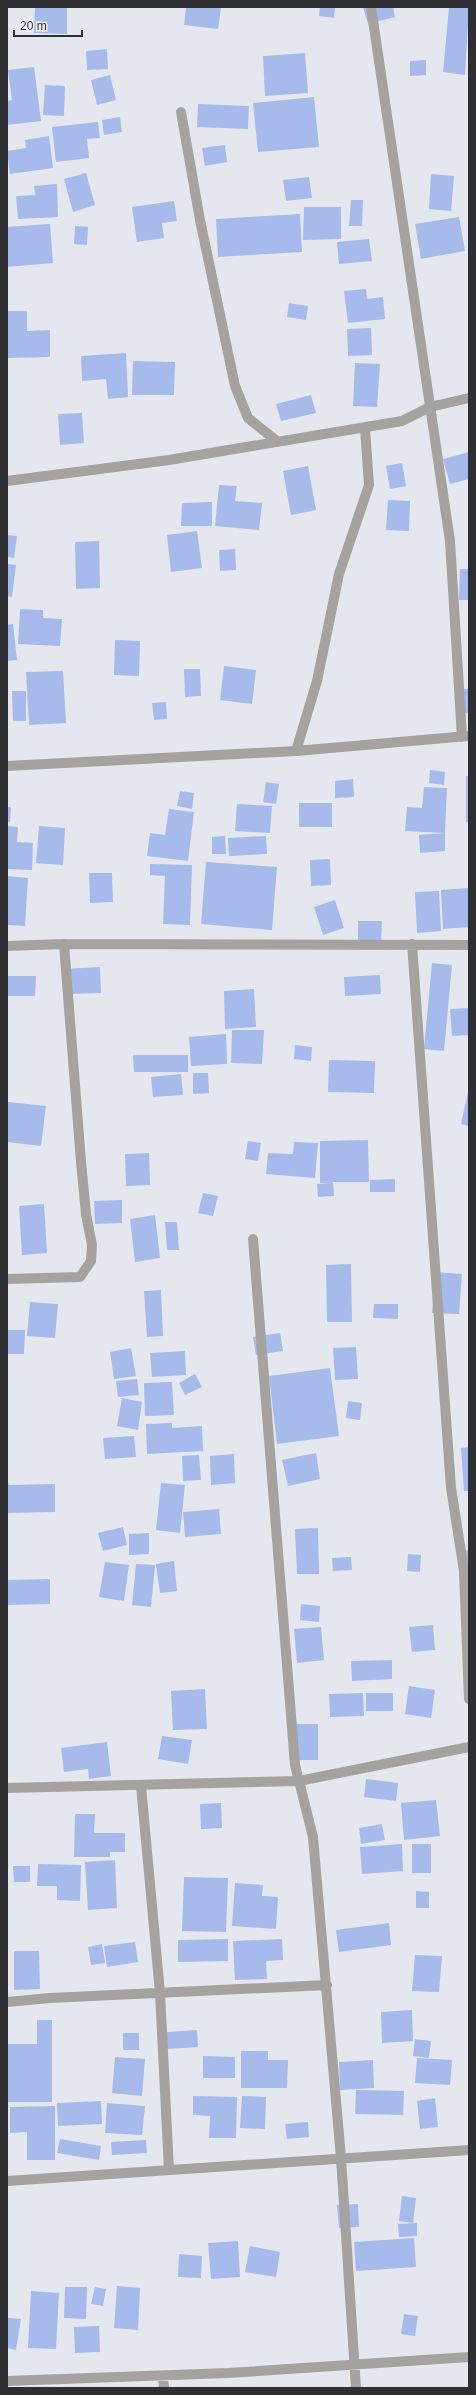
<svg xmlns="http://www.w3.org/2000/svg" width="476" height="2395" font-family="Helvetica,sans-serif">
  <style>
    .building { fill: #a7baec }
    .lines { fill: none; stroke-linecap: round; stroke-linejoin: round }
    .minor { stroke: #a5a2a0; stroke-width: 10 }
  </style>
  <rect width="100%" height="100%" fill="#e4e7ee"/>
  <path class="building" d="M35 7H67V34L34 33Z
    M186 7H221L218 29 184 25Z
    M320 7H335L334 18 319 16Z
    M363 7H393L395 17 368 24Z
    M449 7H469L465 75 443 72Z
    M107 49 108 69 87 70 86 51Z
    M305 53 308 93 265 96 263 56Z
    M426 60V75L410 76V61Z
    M34 67 41 121 7 125V101L12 100 8 70Z
    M110 75 116 100 97 105 91 80Z
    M45 85 65 86 64 116 43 115Z
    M314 97 319 147 258 152 253 103Z
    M198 104 249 106 248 129 197 127Z
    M120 117 122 132 104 135 102 120Z
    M98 122 100 138 87 139 89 158 56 162 52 127Z
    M49 136 53 168 10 174 7 151 26 148 25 140Z
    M225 145 227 162 205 166 202 148Z
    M86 173 95 205 73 212 64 179Z
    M431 174 454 176 451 211 429 209Z
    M309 177 312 198 286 201 283 180Z
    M57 184 58 217 18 219 16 196 35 195 34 186Z
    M351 200H363L362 226H349Z
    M174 201 177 221 162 223 164 238 137 242 132 207Z
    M304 207H341V239L303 240Z
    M300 214 302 252 218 257 216 219Z
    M459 217 465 251 421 259 415 224Z
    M50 224 53 263 7 267V227Z
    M75 226 88 227 87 245 74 244Z
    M369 239 372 261 339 264 337 242Z
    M366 289 367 299 383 297 385 319 348 323 344 291Z
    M289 303 308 306 306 320 287 317Z
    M7 311H27V331L50 330V357L7 358Z
    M371 328 372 355 348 356 347 329Z
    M126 353 128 397 108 399 106 379 82 381 81 356Z
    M133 361 175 362 174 395H132Z
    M355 363 380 364 377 407 353 406Z
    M311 395 316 413 281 421 276 404Z
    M82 413 84 443 60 445 58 414Z
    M469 452V479L450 484 443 459Z
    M402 463 406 486 390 489 386 466Z
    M308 466 316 510 291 515 283 471Z
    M219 485 237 486 235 501 262 503 259 530 215 526Z
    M388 500 410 501 409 531 386 530Z
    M212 502V526H181L182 503Z
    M197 531 202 568 171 572 167 535Z
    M7 535 17 536 14 558 7 557Z
    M99 541 100 588 76 589 75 542Z
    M235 549 236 570 220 571 219 550Z
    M7 564 16 565 12 597 7 596Z
    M460 569H469V600H459Z
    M20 609 43 610V618L62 619 60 646 18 644Z
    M13 624 17 660 7 661V625Z
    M115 640 140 641 139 676 114 675Z
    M224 666 256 670 252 704 220 700Z
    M184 669H200L201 696 185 697Z
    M63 671 66 723 29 725 26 672Z
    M459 689H469V713L460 714Z
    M12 691H26V721H13Z
    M166 702 167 719 154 720 152 703Z
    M430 770 445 772 444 785 429 783Z
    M466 776H469V822H466Z
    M353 779 354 797 335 798V781Z
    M266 782 279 784 276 804 263 802Z
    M424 787 447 788 445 833 405 831 407 807 422 808Z
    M180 791 194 793 192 809 177 806Z
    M299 803H332V827H299Z
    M237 804 272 806 270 833 235 831Z
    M7 807H11L10 822H7Z
    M169 809 194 812 188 861 147 856 150 833 165 835Z
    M7 826 18 827 17 842 33 843 32 870 7 869Z
    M39 826 65 828 63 865 36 863Z
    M445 833V851L420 853 419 835Z
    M225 836 226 854H212V837Z
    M266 836 267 854 229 856 228 838Z
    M330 859 331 885 311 886 310 860Z
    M206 862 277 867 272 930 201 924Z
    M150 864 192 865 190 925 163 924 165 876 150 875Z
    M89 873H112L113 902 90 903Z
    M7 876 28 878 25 926 7 925Z
    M468 888 469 927 443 929 441 890Z
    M439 891 441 931 417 933 415 892Z
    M335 900 344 928 323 935 314 907Z
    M358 921H382L381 940H358Z
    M432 963 452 965 444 1051 424 1049Z
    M100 967 101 993 67 994 66 969Z
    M380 975 381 994 345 996 344 977Z
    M7 976H36L35 996H7Z
    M254 989 256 1027 225 1029 224 991Z
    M469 1008V1035L452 1036 450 1009Z
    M232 1030H264L262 1064 231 1063Z
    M226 1034 227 1064 191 1066 189 1037Z
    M295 1045 312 1047 311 1061 294 1059Z
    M133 1055H188V1072H134Z
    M329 1060 375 1061 374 1093 328 1092Z
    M193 1073H208L209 1093 193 1094Z
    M181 1074 183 1095 153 1097 151 1077Z
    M468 1092H469V1126L461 1124Z
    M8 1102 46 1106 41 1146 7 1142Z
    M368 1140 369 1182H333L334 1196 318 1197 317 1184 330 1183H320V1141Z
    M248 1141 261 1143 258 1161 245 1159Z
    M294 1142 318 1143 315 1178 266 1174 268 1153 293 1154Z
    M149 1153 150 1185 126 1186 125 1154Z
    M395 1179V1192H370V1180Z
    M203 1193 218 1196 213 1216 198 1213Z
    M122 1200V1223L95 1224 94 1201Z
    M44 1204 47 1253 22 1255 19 1206Z
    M155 1215 160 1258 135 1262 130 1219Z
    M165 1222H177L179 1250H167Z
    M351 1264 352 1322H327L326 1265Z
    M435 1272 462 1274 459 1314 432 1313Z
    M161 1290 163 1336 147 1337 144 1291Z
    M30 1302 58 1304 55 1338 27 1336Z
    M374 1304H398V1319L373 1318Z
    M7 1330H25L24 1354H7Z
    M280 1333 283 1351 256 1355 253 1337Z
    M356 1347 358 1379 335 1380 333 1348Z
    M131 1348 136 1376 114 1379 110 1352Z
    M185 1351 186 1375 152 1377 150 1353Z
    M330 1368 339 1436 277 1444 269 1376Z
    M195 1374 202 1387 185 1395 179 1383Z
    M137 1379 139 1395 118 1397 116 1381Z
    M172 1382 174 1415 145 1416 144 1383Z
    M122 1398 142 1402 138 1430 117 1426Z
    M348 1401 362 1403 360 1420 346 1418Z
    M172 1423V1428L202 1426 203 1451 147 1454 146 1424Z
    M134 1436 136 1457 105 1459 103 1438Z
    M469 1447V1491H464L461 1448Z
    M316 1453 320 1479 288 1486 282 1460Z
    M234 1454 235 1483 211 1485 210 1456Z
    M199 1455 201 1480 183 1481 182 1456Z
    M7 1482 9 1485 55 1484V1512L7 1513Z
    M161 1483 185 1485 180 1533 156 1530Z
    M219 1509 221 1534 185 1537 183 1512Z
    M123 1527 127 1545 103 1551 98 1533Z
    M318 1528 319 1574H297L295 1529Z
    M149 1533V1554L129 1555V1534Z
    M469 1550V1568H460L458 1551Z
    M408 1554 421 1555 420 1572 407 1571Z
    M351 1557 352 1570 333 1571 332 1558Z
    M174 1561 177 1591 160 1593 156 1564Z
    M105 1562 129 1565 124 1601 99 1597Z
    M136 1564 155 1565 151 1607 132 1605Z
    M50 1579V1604L7 1605V1580Z
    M301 1604 320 1606 319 1622 300 1620Z
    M433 1625 435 1650 412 1652 409 1627Z
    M321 1627 324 1660 297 1663 294 1629Z
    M392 1660V1679L352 1681 351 1661Z
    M409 1686 435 1690 431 1718 405 1714Z
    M205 1689 207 1729 173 1730 171 1691Z
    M363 1693 364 1716 330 1717 329 1694Z
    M366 1693H393V1711H366Z
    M292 1724H318V1760H292Z
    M162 1736 192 1740 188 1764 158 1759Z
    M107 1742 111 1776 89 1779 88 1769 64 1772 61 1748Z
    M366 1779 398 1783 396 1801 364 1797Z
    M436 1800 440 1836 404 1840 401 1803Z
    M221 1803 222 1828 201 1829 200 1804Z
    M75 1814H95L94 1833H125V1852H110V1857H74Z
    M382 1824 385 1840 361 1844 359 1828Z
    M402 1844 403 1871 362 1874 360 1847Z
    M412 1844H431V1873H412Z
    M115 1860 117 1908 88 1910 85 1862Z
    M38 1864 81 1865 80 1901 57 1900V1886H37Z
    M13 1866H30V1882H14Z
    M184 1877 228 1878 226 1932 182 1931Z
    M235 1883 263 1885 262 1896 278 1897 276 1929 232 1926Z
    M416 1891 429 1892V1908H416Z
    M389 1923 391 1945 339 1952 336 1930Z
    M228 1939V1961L178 1962V1940Z
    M282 1939 283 1960 266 1961 267 1979 235 1980 233 1941Z
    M135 1942 138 1962 107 1967 104 1946Z
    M102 1944 105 1963 91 1965 88 1947Z
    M14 1951H39L40 1989 14 1990Z
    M415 1955 442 1956 439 1992 412 1991Z
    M412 2010 413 2041 382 2043 381 2012Z
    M37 2020H52V2102H7V2044H37Z
    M197 2030 198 2047 167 2049 166 2032Z
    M123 2033H139V2050H123Z
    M415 2039 431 2041 429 2058 413 2056Z
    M241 2051H268V2060H288L287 2088H241Z
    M203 2056 235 2057V2078H203Z
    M115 2057 145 2059 142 2096 112 2093Z
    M417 2058 452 2060 450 2085 415 2083Z
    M373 2060 374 2088 340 2090 339 2062Z
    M356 2090 404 2091 403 2115 355 2114Z
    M193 2096 237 2097 236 2138H209L210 2116 193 2115Z
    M242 2096 266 2097 265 2129 240 2128Z
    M435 2098 438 2127 420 2129 417 2101Z
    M101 2101 102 2124 58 2126 57 2103Z
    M107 2103 145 2106 142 2135 105 2133Z
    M55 2106V2160H27V2132L10 2133V2107Z
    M308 2122 309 2137 287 2139 285 2124Z
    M60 2139 101 2146 99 2160 57 2153Z
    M146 2140 147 2153 112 2155 111 2142Z
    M402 2196 416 2198 413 2223 399 2221Z
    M358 2204 359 2227 339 2228 337 2205Z
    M417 2223V2236L399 2237 398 2224Z
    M414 2238 416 2267 356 2271 354 2242Z
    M238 2241 240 2277 211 2279 208 2243Z
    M250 2246 280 2252 276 2277 245 2272Z
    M179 2254 202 2256 201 2278 178 2277Z
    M117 2286 140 2288 138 2330 114 2328Z
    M65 2287H87L86 2319 64 2318Z
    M95 2287 106 2289 103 2306 91 2304Z
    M31 2291 59 2293 56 2349 28 2348Z
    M404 2314 418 2316 415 2336 401 2334Z
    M8 2318 21 2319 16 2350 7 2348Z
    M99 2326 100 2352 75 2353 74 2327Z"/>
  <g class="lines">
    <path class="minor" d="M371 7 450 541 462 737
      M181 112 200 220 235 386 248 418 278 442
      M7 481 169 460 402 421 430 407 469 398
      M296 751 317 681 339 574 369 485 365 428
      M7 766 296 751 468 736
      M412 944 451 1488 464 1571 469 1699
      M7 946 64 944 469 945
      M253 1239 295 1765 313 1837 341 2158 356 2388
      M7 1279 80 1277 91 1261 92 1245 86 1214 81 1162 64 944
      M141 1786 160 1993 169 2170
      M7 1788 299 1781 469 1747
      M7 2002 50 1998 327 1985
      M7 2181 469 2150
      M163 2376 164 2388
      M7 2381 228 2373 469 2357"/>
  </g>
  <rect width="476" height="2395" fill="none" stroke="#2e2f32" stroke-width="16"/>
  <path d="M14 30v6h68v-6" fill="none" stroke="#2e2f32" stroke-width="2"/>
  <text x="20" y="30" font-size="12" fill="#2e2f32" stroke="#f1f4fb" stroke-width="3" paint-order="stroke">20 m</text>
</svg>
